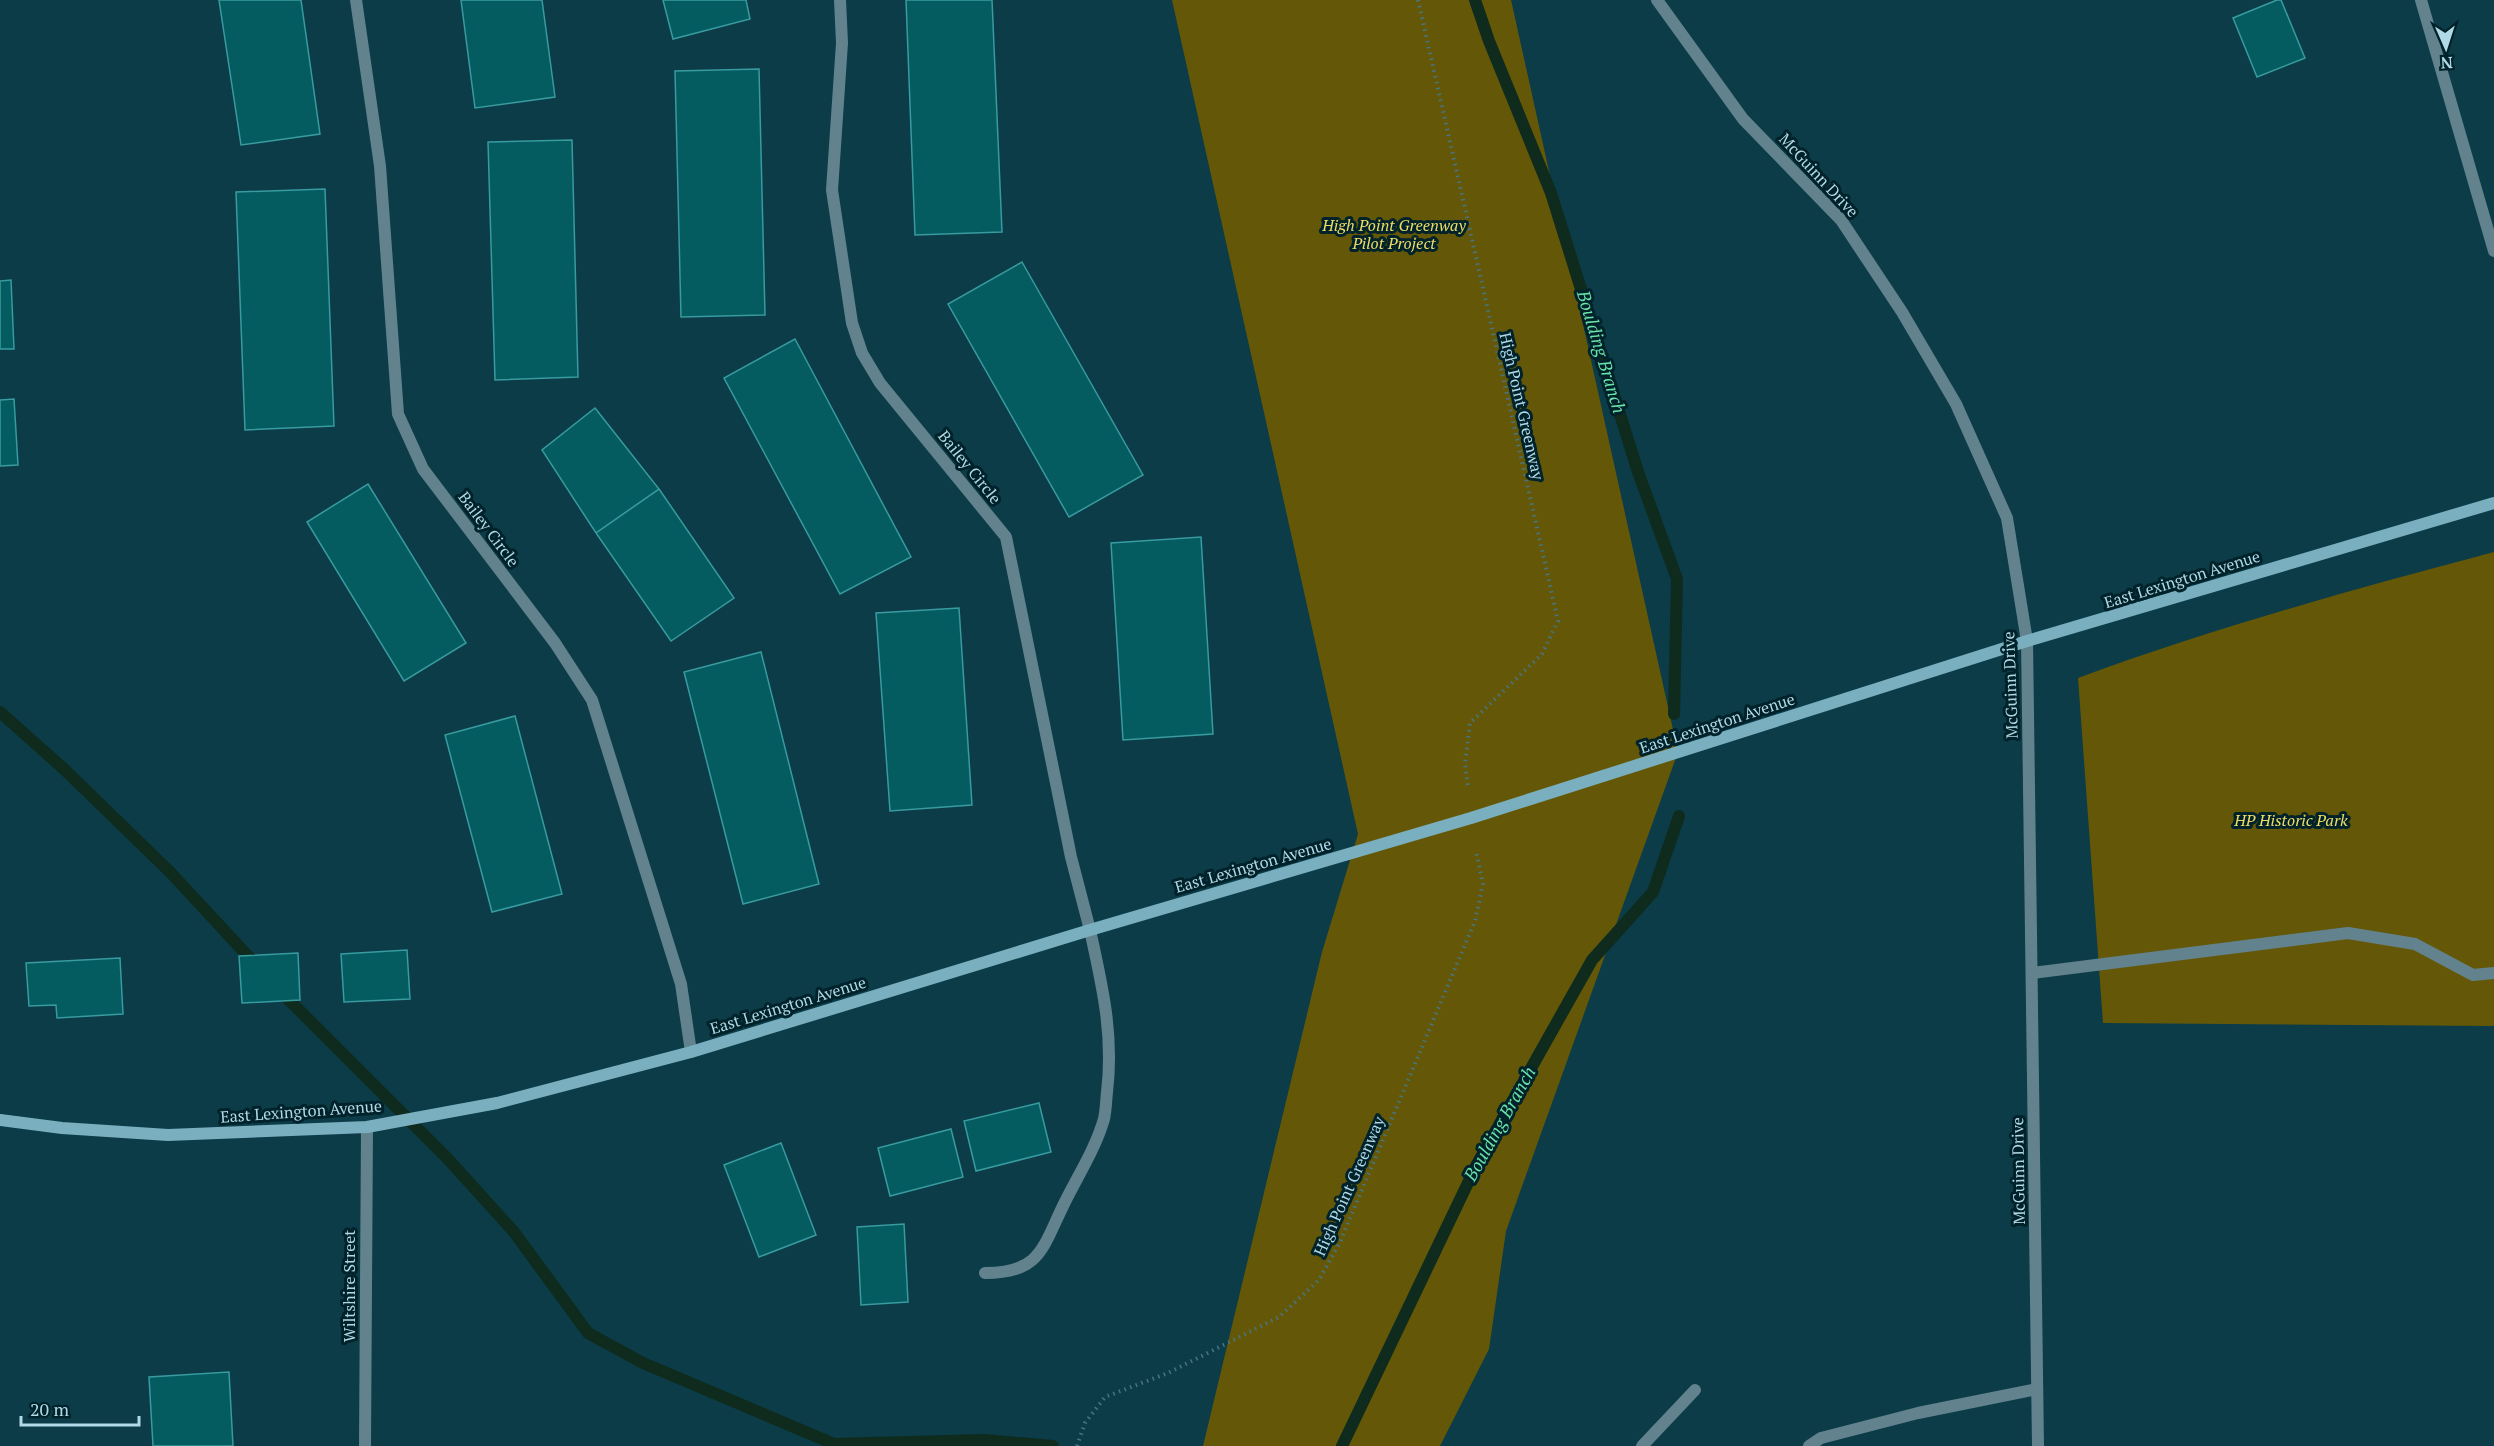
<svg xmlns="http://www.w3.org/2000/svg" width="2494" height="1446" font-family="'PT Serif',serif">
  <style>
    .green { fill: #645808 }
    .lines { fill: none; stroke-linecap: round; stroke-linejoin: round }
    .stream { stroke: #0e2b1d; stroke-width: 12 }
    .building { fill: #055c60; stroke: #389b9f; stroke-width: 1.5 }
    .path { stroke: #477581; stroke-width: 4; stroke-dasharray: 1.5 4.5; stroke-linecap: butt }
    .service { stroke: #62838e; stroke-width: 12 }
    .minor { stroke: #62838e; stroke-width: 12 }
    .secondary { stroke: #79afbf; stroke-width: 12 }
    .labels { text-anchor: middle; stroke-width: 6; stroke-linejoin: round; paint-order: stroke }
    .street-label { font-size: 16px; fill: #b1d9e6; stroke: #00222b }
    .park-label { font-size: 16px; font-style: italic; fill: #f0db64; stroke: #00222b }
    .water-label { font-size: 18px; font-style: italic; fill: #69e3a7; stroke: #00222b }
  </style>
  <rect width="100%" height="100%" fill="#0b3c48"/>
  <path class="green" d="M1172 0H1511L1678 752 1506 1231 1489 1349 1440 1446H1203L1322 952 1358 834Z
    M2494 552V1026L2103 1023 2078 678C2214 628 2354 589 2494 552Z"/>
  <g class="lines">
    <path class="stream" d="M1475 0 1489 41 1551 193 1638 472 1677 579 1674 714
      M0 712 64 769 171 873 257 966
      M279 990 448 1159 514 1232 588 1333 643 1363 834 1444 984 1440 1053 1446
      M1342 1446 1476 1166 1592 960 1653 892 1679 816"/>
  </g>
  <path class="building" d="M219 0H301L320 134 241 145Z
    M461 0H542L555 97 475 108Z
    M663 0H746L750 19 673 39Z
    M906 0H992L1002 232 915 235Z
    M2277 0H2281L2305 58 2257 77 2233 18Z
    M759 69 765 315 681 317 675 71Z
    M572 140 578 377 495 380 488 142Z
    M325 189 334 426 245 430 236 192Z
    M1022 262 1143 475 1069 517 948 304Z
    M11 280 14 349H0V281Z
    M795 339 911 557 840 594 724 378Z
    M14 399 18 465 0 466V400Z
    M595 408 659 489 596 533 542 450Z
    M368 484 466 643 404 681 307 522Z
    M659 489 734 598 671 641 596 533Z
    M1201 537 1213 734 1123 740 1111 543Z
    M959 608 972 805 890 811 876 613Z
    M761 652 819 884 743 904 684 672Z
    M515 716 562 894 492 912 445 735Z
    M407 950 410 999 344 1002 341 954Z
    M298 953 300 1000 242 1003 239 956Z
    M120 958 123 1014 57 1018 56 1005 29 1006 26 963Z
    M1039 1103 1051 1152 976 1171 964 1121Z
    M951 1129 963 1177 890 1196 878 1148Z
    M781 1143 816 1235 759 1257 724 1165Z
    M904 1224 908 1302 861 1305 857 1227Z
    M229 1372 233 1446H153L149 1377Z"/>
  <g class="lines">
    <path class="path" d="M1418 0 1558 621 1542 654 1470 723 1465 764 1468 787
      M1077 1446 1085 1423 1105 1397 1168 1373 1279 1317 1319 1280 1340 1242 1475 921 1483 884 1476 851"/>
    <path class="service" d="M2032 973 2348 933 2415 944 2473 975 2494 973
      M985 1273C1040 1273 1042 1249 1063 1206 1077 1177 1095 1150 1104 1119 1106 1110 1106 1101 1107 1092 1114 1034 1102 985 1090 930
      M1642 1446 1695 1390
      M1809 1446 1821 1438 1918 1413 2037 1389"/>
    <path class="minor" d="M356 0 380 166 398 414 423 469 555 643 592 700 681 984 691 1052
      M840 0 842 43 832 190 852 323 862 353 880 383 1006 537 1071 857 1090 930
      M1657 0 1743 119 1841 220 1902 312 1956 404 2007 518 2027 641 2038 1446
      M2421 0 2494 251
      M365 1446 367 1127"/>
    <path class="secondary" d="M0 1120 62 1128 168 1135 367 1127 497 1103 691 1052 1090 930 1471 818 2027 641 2494 503"/>
  </g>
  <g class="labels">
    <g class="street-label">
      <text transform="translate(1819 175) rotate(47)" y="6">McGuinn Drive</text>
      <text transform="translate(1522 406) rotate(77)" y="6">High Point Greenway</text>
      <text transform="translate(970 467) rotate(51)" y="6">Bailey Circle</text>
      <text transform="translate(489 529) rotate(53)" y="6">Bailey Circle</text>
      <text transform="translate(2182 579) rotate(-17)" y="6">East Lexington Avenue</text>
      <text transform="translate(2010 685) rotate(-92)" y="6">McGuinn Drive</text>
      <text transform="translate(1717 723) rotate(-18)" y="6">East Lexington Avenue</text>
      <text transform="translate(1253 865) rotate(-16)" y="6">East Lexington Avenue</text>
      <text transform="translate(788 1005) rotate(-17)" y="6">East Lexington Avenue</text>
      <text transform="translate(301 1111) rotate(-4)" y="6">East Lexington Avenue</text>
      <text transform="translate(2018 1171) rotate(-91)" y="6">McGuinn Drive</text>
      <text transform="translate(1349 1186) rotate(-66)" y="6">High Point Greenway</text>
      <text transform="translate(349 1286) rotate(-90)" y="6">Wiltshire Street</text>
    </g>
    <g class="park-label">
      <text x="1394" y="231">High Point Greenway<tspan x="1394" dy="18">Pilot Project</tspan></text>
      <text x="2291" y="826">HP Historic Park</text>
    </g>
    <g class="water-label">
      <text transform="translate(1601 352) rotate(73)" y="6">Boulding Branch</text>
      <text transform="translate(1500 1124) rotate(-61)" y="6">Boulding Branch</text>
    </g>
  </g>
  <g transform="translate(2446 48) rotate(177)" stroke="#00222b" stroke-width="4.5" paint-order="stroke">
  <path d="M0-4.5L10 22L0 15L-10 22Z" fill="#b1d9e6"/>
  <text y="-9" font-size="16" font-weight="bold" text-anchor="middle" fill="#b1d9e6">N</text>
  </g>
  <path d="M21 1416v9h118v-9" fill="none" stroke="#b1d9e6" stroke-width="3"/>
  <text x="30" y="1416" font-size="18" fill="#b1d9e6" stroke="#00222b" stroke-width="4.5" paint-order="stroke">20 m</text>
</svg>
